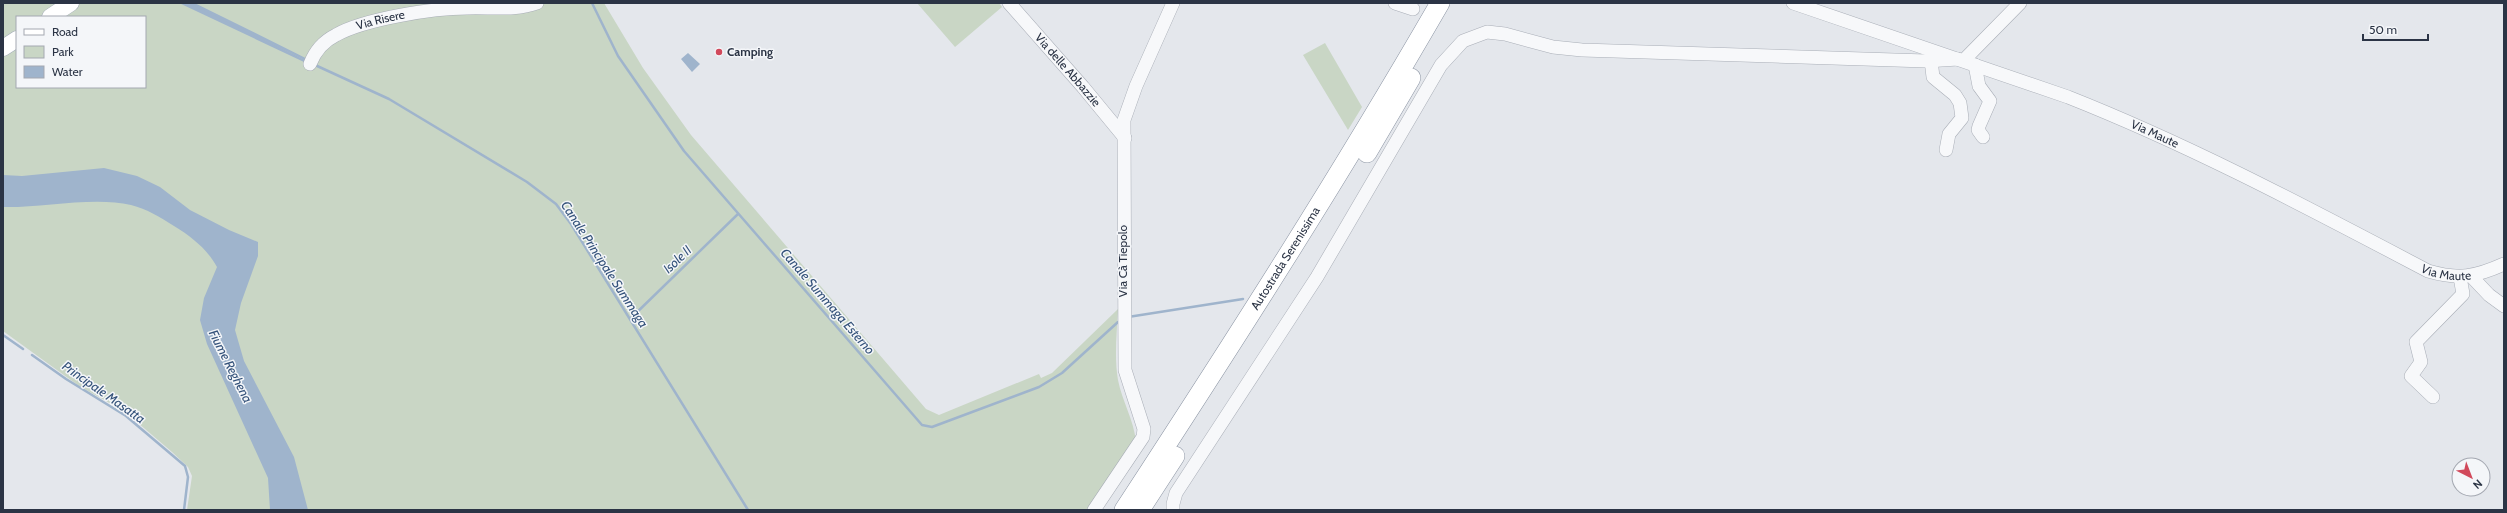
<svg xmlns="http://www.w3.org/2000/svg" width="2507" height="513" font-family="Cabin,sans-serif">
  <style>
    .green { fill: #c9d6c5; fill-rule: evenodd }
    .water { fill: #9fb4cc }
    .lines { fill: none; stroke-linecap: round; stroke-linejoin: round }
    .stream { stroke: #9fb4cc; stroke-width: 2.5 }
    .minor-casing { stroke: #a9aeb7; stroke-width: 14 }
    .major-casing { stroke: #a3abb8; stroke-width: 17 }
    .highway-casing { stroke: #8b94a3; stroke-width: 20 }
    .minor { stroke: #f7f8fa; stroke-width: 13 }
    .major { stroke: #fff; stroke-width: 16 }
    .highway { stroke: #fff; stroke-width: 19 }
    .poi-dot { fill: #d1495b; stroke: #f4f6f9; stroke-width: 1.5 }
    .labels { text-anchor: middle; stroke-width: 3; stroke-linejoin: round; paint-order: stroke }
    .street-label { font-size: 12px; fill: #2b3445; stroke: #f4f6f9 }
    .poi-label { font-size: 12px; font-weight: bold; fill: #2b3445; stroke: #f4f6f9; text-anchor: start }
    .water-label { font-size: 13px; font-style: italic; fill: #34527a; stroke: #f4f6f9 }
  </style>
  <rect width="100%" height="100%" fill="#e4e7ec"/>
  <path class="green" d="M3 3H604L643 68 691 135 926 409 939 415 1039 374 1041 378 1052 373 1118 309C1117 332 1114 357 1118 380 1122 401 1134 420 1136 442L1088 510H187L192 476 188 467 172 452 124 411 79 386 3 331ZM17 17H145V87H17Z
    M917 3H999L1002 7 955 47Z
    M1325 43 1362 107 1348 130 1303 55Z"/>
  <path class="water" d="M179 3H192L305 60 304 62Z
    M688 53 700 64 692 72 681 59Z
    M104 168 137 176 160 187 190 210 229 230 258 242V256L241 303 235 330 244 361 294 457 308 510H270L268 478 207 344 200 320 204 298 217 267C207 249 192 237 174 226 160 217 147 209 131 205 94 196 41 208 3 207V175L22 176Z"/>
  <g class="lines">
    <path class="stream" d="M192 3 305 59
      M592 3 618 56 684 151 922 425 932 427 1039 387 1062 373 1118 322
      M315 65 389 99 527 182 556 204 571 224 748 510
      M1128 317 1243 299
      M630 319 738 214
      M3 335 23 349
      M32 355 66 379 126 416 185 466 188 477 184 510"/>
    <defs>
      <g id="minor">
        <path id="s1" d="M1009 3 1083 87 1125 138"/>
        <path d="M1395 3 1413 9"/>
        <path id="s2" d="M1793 3 2068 97C2192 146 2310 209 2428 271 2459 280 2475 277 2504 264"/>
        <path d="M1931 60 1933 77 1955 95 1960 103 1962 118 1949 134 1946 150"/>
        <path d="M1964 60 2020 3"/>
        <path id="s3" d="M310 64C315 51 324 41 336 35 364 19 434 8 467 8 490 7 516 11 537 3"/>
        <path d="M1975 65 1979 86 1990 101 1979 126 1978 130 1983 137"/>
        <path d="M2471 276 2489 295 2504 306"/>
        <path d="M2433 397 2411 376 2421 362 2416 342 2463 294 2460 277"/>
        <path d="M1094 510 1143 437 1144 429 1125 370 1124 120 1136 86 1173 3"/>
        <path d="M1173 510V504L1176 493 1317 277 1441 65 1463 41 1487 32 1505 34 1553 47 1582 50 1926 61 1958 59"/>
      </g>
      <path id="major" d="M50 17 71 3
        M3 48 17 39"/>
      <g id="highway">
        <path d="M1367 153 1411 78"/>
        <path id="s4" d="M1124 510C1233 343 1340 176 1440 3"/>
        <path d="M1140 510 1175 456"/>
      </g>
    </defs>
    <use href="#minor" class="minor-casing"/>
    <use href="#major" class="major-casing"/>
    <use href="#highway" class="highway-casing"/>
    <use href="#minor" class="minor"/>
    <use href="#major" class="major"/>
    <use href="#highway" class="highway"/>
  </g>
  <circle class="poi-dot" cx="719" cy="52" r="4"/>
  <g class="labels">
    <g class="street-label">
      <text dy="4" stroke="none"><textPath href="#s3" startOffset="87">Via Risere</textPath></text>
      <text dy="4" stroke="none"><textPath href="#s1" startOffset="89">Via delle Abbazzie</textPath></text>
      <text dy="4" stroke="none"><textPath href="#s2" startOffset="385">Via Maute</textPath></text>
      <text dy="4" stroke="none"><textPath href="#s4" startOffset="299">Autostrada Serenissima</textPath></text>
      <text transform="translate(1123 261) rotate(-90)" y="4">Via Cà Tiepolo</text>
      <text dy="4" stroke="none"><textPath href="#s2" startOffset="709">Via Maute</textPath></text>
    </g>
    <g class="poi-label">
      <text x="727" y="56">Camping</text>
    </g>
    <g class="water-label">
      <text transform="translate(677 259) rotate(-44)" y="5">Isole II</text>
      <text transform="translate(605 264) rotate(57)" y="5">Canale Principale Summaga</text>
      <text transform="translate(828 301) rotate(49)" y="5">Canale Summaga Esterno</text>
      <text transform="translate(231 366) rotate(63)" y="5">Fiume Reghena</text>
      <text transform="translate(104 392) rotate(35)" y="5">Principale Masatta</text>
    </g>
  </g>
  <rect width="2507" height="513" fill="none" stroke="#2b3445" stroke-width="8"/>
  <rect x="16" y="16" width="130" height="72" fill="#f4f6f9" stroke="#a4a8b1"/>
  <rect x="24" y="29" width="20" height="6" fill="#ffffff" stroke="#a4a8b1"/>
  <text x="52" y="36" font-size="12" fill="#2b3445">Road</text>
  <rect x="24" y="46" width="20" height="12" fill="#c9d6c5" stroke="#a4a8b1"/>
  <text x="52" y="56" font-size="12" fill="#2b3445">Park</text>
  <rect x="24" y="66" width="20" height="12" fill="#9fb4cc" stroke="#a4a8b1"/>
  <text x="52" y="76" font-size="12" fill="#2b3445">Water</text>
  <g transform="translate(2471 477) rotate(138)"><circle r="19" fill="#f4f6f9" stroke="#a4a8b1"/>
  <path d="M0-3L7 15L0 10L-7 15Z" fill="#d1495b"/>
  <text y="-6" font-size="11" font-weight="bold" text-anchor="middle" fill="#2b3445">N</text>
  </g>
  <path d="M2363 34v6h65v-6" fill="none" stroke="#2b3445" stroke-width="2"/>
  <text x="2369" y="34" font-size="12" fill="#2b3445" stroke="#f4f6f9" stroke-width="3" paint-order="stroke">50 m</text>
</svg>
